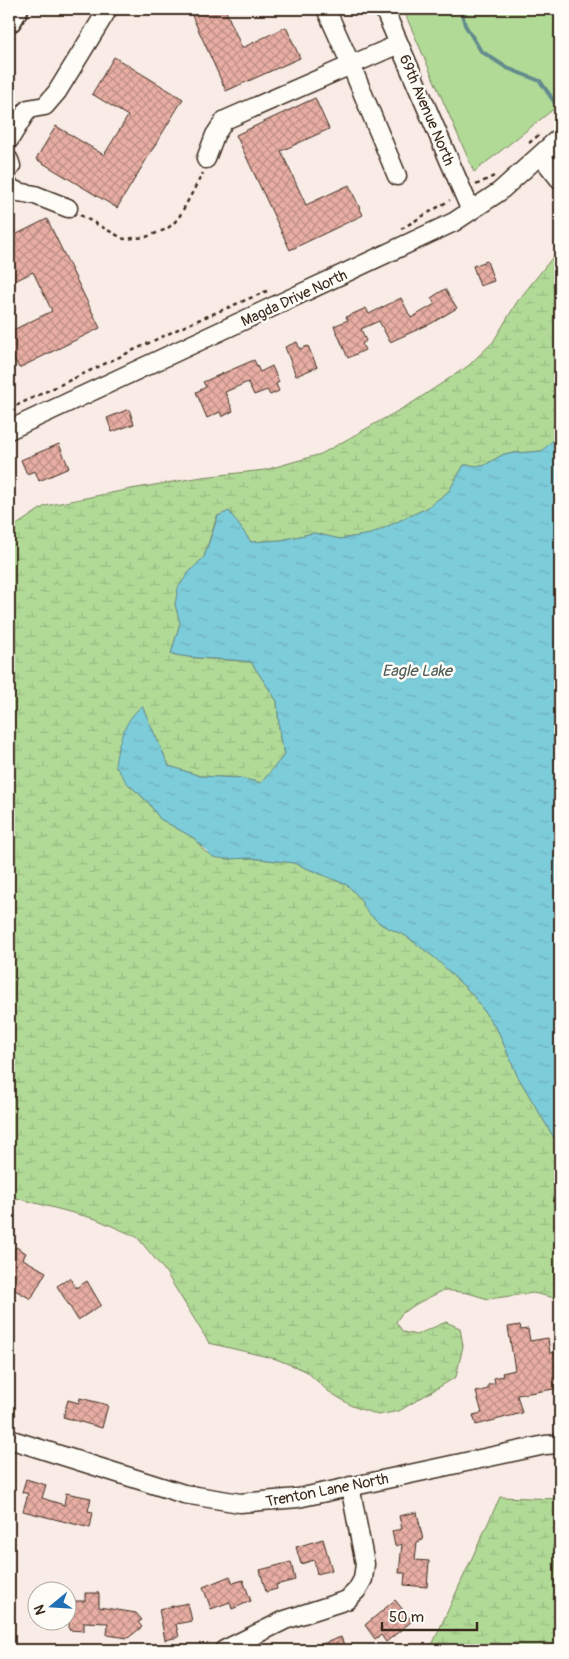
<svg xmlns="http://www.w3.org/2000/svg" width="569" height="1659" font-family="Pangolin,sans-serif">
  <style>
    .green { fill: #b1da97; stroke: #76825a }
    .wetland { fill: url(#wetland-marsh); stroke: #76825a }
    .water { fill: url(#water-ripples); stroke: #638b8e }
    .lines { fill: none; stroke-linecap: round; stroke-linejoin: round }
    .stream { stroke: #638b8e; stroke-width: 4 }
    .building { fill: url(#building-cross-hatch); stroke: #3b2a1e }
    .minor-casing { stroke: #3b2a1e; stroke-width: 21 }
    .highway-casing { stroke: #3b2a1e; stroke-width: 29 }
    .path { stroke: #3b2a1e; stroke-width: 2.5; stroke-dasharray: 4 4; stroke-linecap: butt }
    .minor { stroke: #fdfcf7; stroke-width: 18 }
    .highway { stroke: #fdfcf7; stroke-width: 25 }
    .labels { text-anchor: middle; stroke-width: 5; stroke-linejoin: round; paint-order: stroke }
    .street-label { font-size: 15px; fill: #3b2a1e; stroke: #fdfcf7 }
    .water-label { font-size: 16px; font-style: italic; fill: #4f5b56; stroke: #fdfcf7 }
  </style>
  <defs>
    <pattern id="wetland-marsh" width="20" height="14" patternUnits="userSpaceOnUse" patternTransform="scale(1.25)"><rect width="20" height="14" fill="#b1da97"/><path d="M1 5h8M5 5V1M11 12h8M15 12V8" fill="none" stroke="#99bb82"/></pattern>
    <pattern id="water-ripples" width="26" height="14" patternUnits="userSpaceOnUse" patternTransform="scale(1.25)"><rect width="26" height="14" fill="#7dccd9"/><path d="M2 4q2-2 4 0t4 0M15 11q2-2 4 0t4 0" fill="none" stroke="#6dafba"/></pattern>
    <pattern id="building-cross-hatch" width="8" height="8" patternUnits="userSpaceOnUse" patternTransform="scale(1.25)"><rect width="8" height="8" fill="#e8aea4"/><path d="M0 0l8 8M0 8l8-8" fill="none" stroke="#bd8e85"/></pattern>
  </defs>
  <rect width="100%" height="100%" fill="#f9ece6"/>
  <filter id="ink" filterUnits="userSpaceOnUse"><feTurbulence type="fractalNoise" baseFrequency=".02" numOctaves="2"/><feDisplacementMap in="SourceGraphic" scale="10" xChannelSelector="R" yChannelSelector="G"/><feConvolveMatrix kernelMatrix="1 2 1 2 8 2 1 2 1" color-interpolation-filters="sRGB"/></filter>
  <g filter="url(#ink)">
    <path class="green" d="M403 9H560V104L474 172Z"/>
    <path class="wetland" d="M560 248V433L542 451 504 454 483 466 464 465 449 491 427 508 371 534 340 539 314 533 281 540 251 542 229 512 217 516 204 557 189 572 175 604 180 623 171 654C197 660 224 659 251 662L277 701 280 739 285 754 262 783 240 778 200 776 169 766 142 707 127 726 117 751 127 783 148 802 160 819 194 838 205 852 225 859 251 858 294 863 347 885 359 897 367 912 382 925 406 936 435 958 472 994 498 1031 517 1075 560 1148V1299L533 1293 488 1299 468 1293 444 1290 418 1303 402 1313 396 1322 403 1332 416 1335 446 1322 460 1328 463 1346 456 1377 399 1411 378 1415 352 1406 328 1391 306 1371 276 1359 209 1343 165 1271 137 1237 96 1219 9 1196V530L45 506 131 489 202 477 265 470 321 454 412 403 468 366 493 342 517 302Z
      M500 1497 560 1499V1650H420L433 1643Z"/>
    <path class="water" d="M560 433V1148L517 1075 498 1031 472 994 435 958 406 936 382 925 367 912 359 897 347 885 294 863 251 858 225 859 213 857 194 838 160 819 148 802 127 783 115 765C118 744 124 720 142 706L169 766 200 776 240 778 261 783 285 754 280 739 277 701 251 662C224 658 197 660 171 654L180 623 175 604 178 588 189 572 204 557 218 516 229 511 251 542 281 540 314 533 340 539 371 534 427 508 449 491 464 465 483 466 504 454 542 451Z"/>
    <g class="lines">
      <path class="stream" d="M461 9 465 25 481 51 507 68 540 81 560 110"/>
    </g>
    <path class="building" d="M189 9H225L242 48 286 27 300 58 226 91Z
      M114 57 183 99 117 208 36 159 56 126 104 155 128 116 92 94Z
      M315 98 329 129 281 151 306 205 349 185 363 215 290 250 236 135Z
      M47 219 100 328 19 368 9 348V332L52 311 33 272 9 284V238Z
      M487 261 494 281 480 286 473 266Z
      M445 289 457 308 432 323 390 342 379 321 361 329 366 341 362 344 365 350 348 358 334 326 348 320 346 317 366 308 369 314 401 298 411 318 435 304 431 298Z
      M297 342 300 349 308 346 317 367 296 376 285 347Z
      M254 360 260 372 272 366 279 382 276 384 279 391 270 395 267 390 254 395 248 382 225 392 233 411 222 417 220 412 207 418 196 392 206 387 203 382Z
      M129 409 134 424 112 432 107 418Z
      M59 444 69 468 39 481 35 471 27 474 21 460Z
      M16 1247 26 1253 23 1259 46 1272 31 1299 13 1289 16 1283 9 1279V1261Z
      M70 1278 76 1288 87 1281 101 1305 78 1320 57 1286Z
      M520 1325 521 1330 528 1329 530 1341 548 1338 550 1353 560 1352V1388L517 1395 522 1413 476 1425 473 1415 482 1413 476 1392 488 1389V1385L495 1383 494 1378 503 1376 502 1373 515 1370 508 1327Z
      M80 1398 108 1405 102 1428 63 1417 68 1400 79 1403Z
      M26 1479 46 1485 42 1498 64 1505 66 1493 91 1498 88 1511 93 1512 90 1528 23 1511 28 1494 22 1492Z
      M417 1512 423 1540 417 1542 415 1560 429 1561 427 1587 404 1585 405 1573H399L402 1544 395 1546 392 1531 402 1529 399 1516Z
      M323 1539 332 1570 317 1574 314 1560 301 1564 296 1547Z
      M291 1562 295 1580 276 1585 277 1589 266 1592 260 1570Z
      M230 1576 233 1583 243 1580 251 1601 232 1609 230 1602 211 1609 203 1587Z
      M85 1593H99V1607L136 1613 142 1620 138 1622 142 1627 128 1638 107 1635 108 1623 84 1622V1631L69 1630 70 1601H85Z
      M395 1600 412 1621 386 1642 381 1635 375 1639 365 1625Z
      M188 1603 192 1621 176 1624 179 1637 165 1640 159 1609Z
      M341 1637 346 1650H309V1649Z"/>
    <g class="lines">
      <defs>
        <path id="minor" d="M326 9 351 65 399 44
          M384 9 471 211
          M9 140 28 109 45 106 57 92 108 9
          M540 155 560 180
          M206 159 215 135 225 120 351 65 397 176
          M9 160 11 166 9 169
          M9 187 18 192 35 195 68 208
          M9 430 454 222 499 192 560 137
          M9 1439 184 1494 240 1503 298 1498 545 1445 560 1444
          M224 1650 285 1620 347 1600 357 1590 363 1579 365 1564 350 1486"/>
        <path id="highway" d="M9 19 15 9"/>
      </defs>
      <use href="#minor" class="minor-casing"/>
      <use href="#highway" class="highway-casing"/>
      <path class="path" d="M529 143 540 134
        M476 185 494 176
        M80 215 124 239 146 237 167 229 178 219 203 173
        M401 229 450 200
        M9 409 189 324 267 291"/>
      <use href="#minor" class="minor"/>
      <use href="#highway" class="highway"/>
    </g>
  </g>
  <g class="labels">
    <g class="street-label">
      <text transform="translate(427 110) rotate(67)" y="5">69th Avenue North</text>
      <text transform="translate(294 298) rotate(-25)" y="5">Magda Drive North</text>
      <text transform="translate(327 1490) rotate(-11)" y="5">Trenton Lane North</text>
    </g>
    <g class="water-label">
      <text x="417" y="676">Eagle Lake</text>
    </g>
  </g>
  <rect width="569" height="1659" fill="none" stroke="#fdfcf7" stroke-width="30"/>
  <rect x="15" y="15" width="539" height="1629" fill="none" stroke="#3b2a1e" stroke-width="2" filter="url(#ink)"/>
  <g transform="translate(52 1606) rotate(252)"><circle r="24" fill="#fdfcf7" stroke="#afa8a0"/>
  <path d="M0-4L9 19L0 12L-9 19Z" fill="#1f6fb2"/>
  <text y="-8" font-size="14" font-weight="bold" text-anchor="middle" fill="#3b2a1e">N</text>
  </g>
  <path d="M382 1622v8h95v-8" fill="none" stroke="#3b2a1e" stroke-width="2.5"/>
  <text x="389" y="1622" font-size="15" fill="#3b2a1e" stroke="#fdfcf7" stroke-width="4" paint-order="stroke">50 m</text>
</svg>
